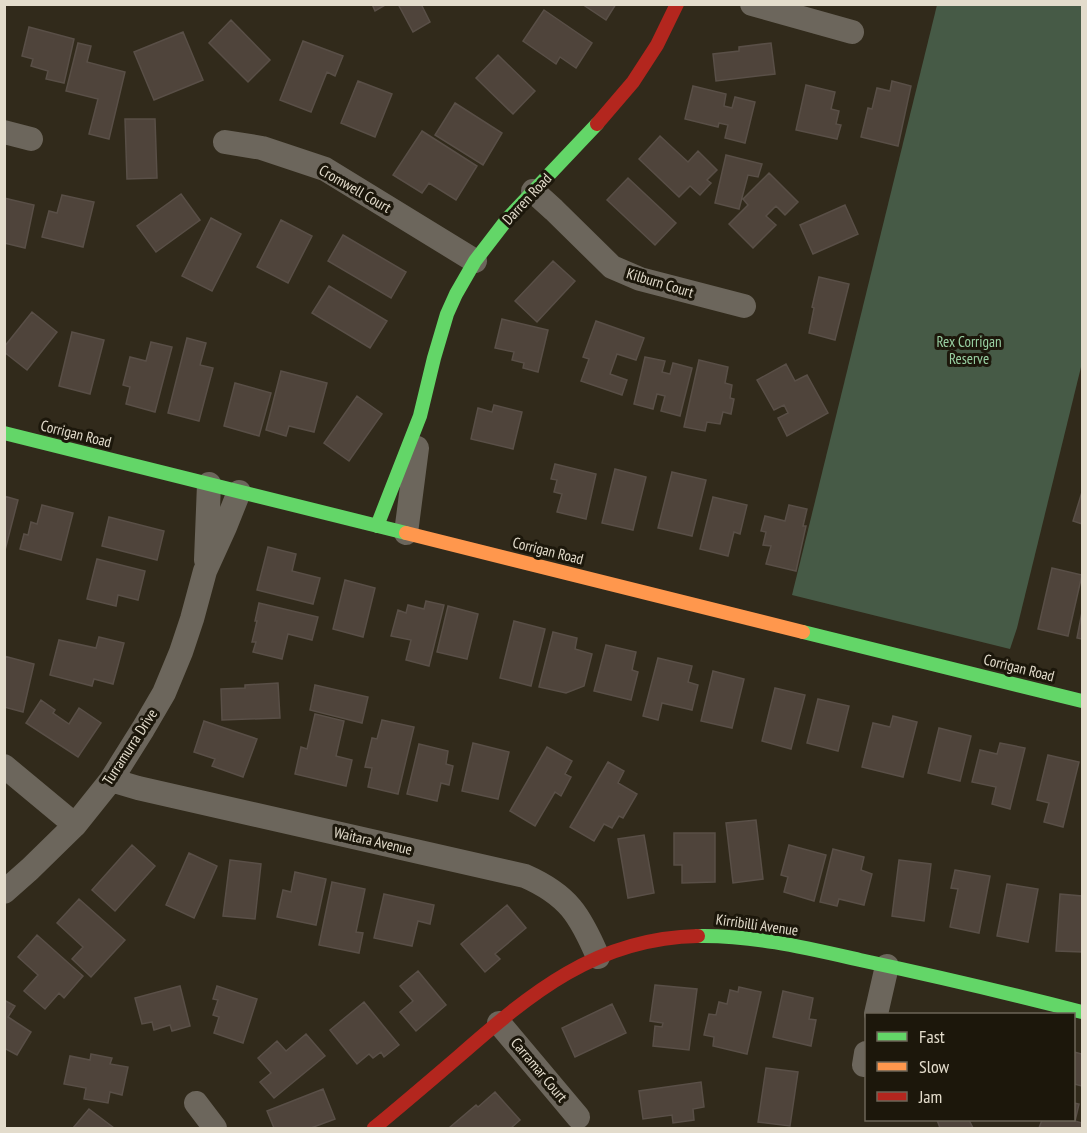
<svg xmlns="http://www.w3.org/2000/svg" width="1087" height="1133" font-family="'PT Sans Narrow',sans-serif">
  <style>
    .green { fill: #465a46 }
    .building { fill: #4f443b; stroke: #594f47; stroke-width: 1.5 }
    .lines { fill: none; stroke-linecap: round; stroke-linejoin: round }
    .street { stroke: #6c665c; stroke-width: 24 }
    .fast { stroke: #63d668; stroke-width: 14 }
    .slow { stroke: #ff974d; stroke-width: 14 }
    .jam { stroke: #b3261e; stroke-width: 14 }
    .labels { text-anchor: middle; stroke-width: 6; stroke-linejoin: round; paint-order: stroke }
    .street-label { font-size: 15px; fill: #e3dccc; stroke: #1c170b }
    .park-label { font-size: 15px; fill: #98d0a2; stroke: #1c170b }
  </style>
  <rect width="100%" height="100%" fill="#312a1b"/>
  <path class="green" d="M937 5H1082V363L1017 628 1010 649 792 595Z"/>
  <path class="building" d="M372 4H387L375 11Z
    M398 4H421L430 22 413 32Z
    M582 4H616L606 20Z
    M544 10 592 43 576 68 560 57 556 64 523 41Z
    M231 20 270 60 248 82 209 43Z
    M29 27 74 39 64 83 46 79 48 71 31 66 33 59 22 56Z
    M183 32 203 80 154 100 134 52Z
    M303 41 343 56 335 76 327 72 311 112 280 100Z
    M78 43 91 46 87 62 125 72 109 139 89 134 98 99 66 91Z
    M771 43 775 74 716 81 713 54 739 51V47Z
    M498 55 535 91 513 114 476 78Z
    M358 81 392 94 375 137 341 123Z
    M892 81 911 86 898 146 861 137 868 108 872 109 877 88 890 91Z
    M806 85 835 92 831 109 839 111 836 124 841 125 837 139 796 130Z
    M693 86 726 94 724 106 732 108 735 97 755 102 745 143 725 138 728 125 719 123 718 127 685 119Z
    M455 103 502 133 483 165 435 135Z
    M125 119H155L157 178 127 179Z
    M422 131 477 166 456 200 429 183 422 193 393 175Z
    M660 136 688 162 698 151 717 170 707 180 711 183 700 195 690 186 679 197 639 159Z
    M726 155 762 164 758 177 748 175 739 209 715 203Z
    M769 173 798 202 785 215 776 206 766 216 776 225 753 248 729 224 748 205 743 199Z
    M628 178 676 223 655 245 607 200Z
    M181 194 200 220 156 252 137 226Z
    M62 195 94 202 83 247 42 237 49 211 57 213Z
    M4 198 34 205 25 248 4 243Z
    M845 205 858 234 813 254 800 225Z
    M211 218 241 234 212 291 182 276Z
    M281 220 312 236 288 283 257 267Z
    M343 235 406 272 391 298 328 261Z
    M553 261 575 281 537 322 515 301Z
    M819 277 849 284 835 340 809 333 814 308 812 307Z
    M329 286 387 321 370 348 312 313Z
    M32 312 57 332 27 370 4 352V347Z
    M502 319 548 330 538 372 523 368 524 363 512 360 514 352 495 348Z
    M596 321 644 338 636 360 617 354 610 374 627 380 622 395 581 381 589 359 583 357Z
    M72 332 104 340 90 394 59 386Z
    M187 338 206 343 200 365 213 368 199 421 168 413Z
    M151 342 172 347 155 412 126 404 130 387 123 385 130 357 146 361Z
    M645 357 665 361 662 372 670 374 673 363 692 368 680 416 661 411 665 396 657 394 653 409 634 404Z
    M699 360 728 367 725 383 732 385 730 398 734 399 731 414 723 412 720 424 707 422 705 431 684 427Z
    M786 364 795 381 807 375 828 413 787 436 778 418 788 413 784 405 774 410 757 380Z
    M281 371 327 383 314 432 289 426 286 436 266 430Z
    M235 383 271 393 259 436 224 426Z
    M357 396 382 414 349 461 324 443Z
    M494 405 522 412 513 449 471 439 478 408 492 412Z
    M555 464 596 474 586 519 557 512 562 494 554 492 557 480 551 479Z
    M615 469 646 477 633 530 602 523Z
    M672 472 706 480 692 536 658 528Z
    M1082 492V524L1073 521Z
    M4 496 18 500 4 554Z
    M713 497 747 505 740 534 734 532 728 556 700 549Z
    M42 505 73 513 61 560 20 549 24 534 28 535 31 522 37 524Z
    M789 505 807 509 803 526H806L796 571 766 564 771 546 763 545 766 532 761 531 765 516 785 521Z
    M109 517 164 531 157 560 102 546Z
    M268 547 296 554 292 571 320 578 313 604 257 590Z
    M97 559 145 571 138 600 118 595 116 606 87 599Z
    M1052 568 1082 575 1068 636 1038 629Z
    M345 580 375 588 363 637 333 629Z
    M426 601 444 605 429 666 406 660 411 640 391 636 398 610 406 613 408 605 424 609Z
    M259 603 318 617 312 640 288 634 282 659 253 652 256 642H252L257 621H255Z
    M448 606 478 614 467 659 437 652Z
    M1082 612V639L1077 638Z
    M514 621 545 629 531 686 500 678Z
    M553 632 577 638 575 649 592 654 584 686 566 693 539 687Z
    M99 637 124 643 113 684 94 679 92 686 50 675 59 640 96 648Z
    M606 645 636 652 632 670 638 672 631 700 594 691Z
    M4 656 34 664 23 712 4 707Z
    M658 658 692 666 688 682 698 685 692 710 662 703 658 720 643 716Z
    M713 671 744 679 732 728 701 721Z
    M278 683 280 718 222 720 221 689 245 688V685Z
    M315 685 368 697 362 723 310 710Z
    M775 688 805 695 791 749 762 741Z
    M818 699 849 706 838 751 807 743Z
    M41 700 55 710 53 713 69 724 79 708 101 723 78 757 26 723Z
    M315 714 344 721 336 756 352 760 346 786 295 774 301 747 307 749Z
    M893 716 917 722 903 777 862 767 873 723 890 727Z
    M382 720 414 727 398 794 368 787 372 768 365 767 372 738 377 739Z
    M204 721 257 739 243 777 212 766 215 759 194 752Z
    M939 728 971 736 960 781 928 773Z
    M473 743 509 752 498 799 462 791Z
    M1000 743 1025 748 1010 809 992 804 996 787 972 782 980 750 997 754Z
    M419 744 448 751 446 764 453 766 449 785 441 783 437 801 407 794Z
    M547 747 572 761 565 774 571 777 561 796 555 792 535 826 510 811Z
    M1048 755 1079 762 1063 827 1044 822 1049 803 1037 800Z
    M608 762 624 771 618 783 637 794 623 818 619 816 612 828 604 824 594 841 570 827Z
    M756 820 763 879 733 883 726 823Z
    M674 833H715V882L682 883V865H674Z
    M644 835 654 893 628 898 618 839Z
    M132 845 155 866 115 911 92 890Z
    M789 845 826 855 814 901 784 892 788 877 781 875Z
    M833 849 864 857 861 870 872 874 864 905 839 899 837 906 820 902Z
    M189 853 217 866 194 918 166 905Z
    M230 860 261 864 255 919 223 916Z
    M899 860 931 864 924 921 892 916Z
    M955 870 990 876 979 933 950 927 958 889 951 888Z
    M295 872 326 879 316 925 277 917 283 890 291 892Z
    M332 882 365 889 356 932 363 933 359 953 319 945Z
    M1007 884 1038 889 1028 942 997 936Z
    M384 894 434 905 430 924 418 921 412 946 374 938Z
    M1060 894 1082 896V952L1056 951Z
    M79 899 125 940 91 977 72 959 83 947 57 923Z
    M507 905 526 928 495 954 500 959 485 972 461 944Z
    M37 935 83 976 64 998 59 993 45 1009 24 991 38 975 18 957Z
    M418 971 446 1005 416 1031 400 1012 413 1001 400 986Z
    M655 985 697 989 689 1050 653 1046 655 1026 662 1027 663 1023 650 1021Z
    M180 986 190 1026 172 1031 170 1025 154 1030 152 1022 142 1024 135 998Z
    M217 986 257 999 243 1043 214 1033 219 1017 213 1015 218 1000 213 999Z
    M739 987 761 992 747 1054 713 1046 714 1037 704 1035 709 1014 716 1015 719 1002 727 1004 730 990 738 992Z
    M783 991 813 998 809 1019 816 1020 811 1046 773 1037Z
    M4 1000 15 1006 8 1017 31 1032 17 1055 4 1048Z
    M364 1002 399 1045 384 1057 381 1052 373 1058 369 1054 357 1064 330 1030Z
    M612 1004 626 1033 575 1057 562 1028Z
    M306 1034 325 1056 274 1098 260 1082 271 1073 258 1058 277 1041 286 1051Z
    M1074 1052 1082 1054V1086L1074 1084Z
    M91 1054 112 1058 110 1064 128 1067 122 1095 110 1092 108 1103 84 1099 86 1088 64 1084 70 1056 90 1060Z
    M766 1068 798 1072 790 1126 758 1122Z
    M701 1082 704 1107 693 1109 694 1120 673 1123 672 1115 643 1119 639 1091Z
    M323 1089 335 1119 311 1128H274L267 1111Z
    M495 1092 520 1120 511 1128H449L476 1105 478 1107Z
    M1074 1103 1079 1104 1075 1121 1082 1123V1128H1039L1042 1120H1074Z
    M89 1109 114 1128H73Z
    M937 1120H969L973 1128H940Z"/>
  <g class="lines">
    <path class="street" d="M752 4 852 32
      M4 132 31 139
      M225 142 262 148 325 169 475 261
      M533 191 554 210 612 267 640 279 744 306
      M406 533 417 448
      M206 560 209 484
      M4 766 75 825
      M111 780 138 788 525 876C568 895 580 915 598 957
      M4 892 30 869 75 825 111 780 143 729 164 693 181 652 192 619 205 571 225 527 239 492
      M876 1014 887 966
      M499 1023 578 1117
      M864 1065 866 1053
      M196 1103 215 1128"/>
    <path class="fast" d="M4 433 406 533
      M377 526 420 416 434 358 447 314 456 294 475 261 508 218 597 124
      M803 632 1082 701
      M698 936C753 935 807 948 860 960 935 976 1008 993 1082 1012"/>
    <path class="slow" d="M406 533 803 632"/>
    <path class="jam" d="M597 124 633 82 657 45 677 4
      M374 1128C402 1105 430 1081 458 1057 531 993 596 938 698 936"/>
  </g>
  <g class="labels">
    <g class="street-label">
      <text transform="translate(355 189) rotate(30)" y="5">Cromwell Court</text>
      <text transform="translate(527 199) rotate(-47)" y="5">Darren Road</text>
      <text transform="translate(660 283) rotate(17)" y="5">Kilburn Court</text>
      <text transform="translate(76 434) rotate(14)" y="5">Corrigan Road</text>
      <text transform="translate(548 551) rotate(14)" y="5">Corrigan Road</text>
      <text transform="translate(1019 668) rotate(14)" y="5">Corrigan Road</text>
      <text transform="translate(130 747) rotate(-57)" y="5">Turramurra Drive</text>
      <text transform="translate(373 841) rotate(13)" y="5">Waitara Avenue</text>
      <text transform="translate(757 925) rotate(8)" y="5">Kirribilli Avenue</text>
      <text transform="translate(539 1070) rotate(50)" y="5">Carramar Court</text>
    </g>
    <g class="park-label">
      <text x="969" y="347">Rex Corrigan<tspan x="969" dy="17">Reserve</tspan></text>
    </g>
  </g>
  <rect width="1087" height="1133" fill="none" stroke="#e3dccc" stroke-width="12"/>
  <rect x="865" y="1013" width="210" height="108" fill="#1c170b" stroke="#6c6658" stroke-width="1.5"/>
  <rect x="877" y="1032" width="30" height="9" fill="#63d668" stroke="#6c6658" stroke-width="1.5"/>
  <text x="919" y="1043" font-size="18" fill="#e3dccc">Fast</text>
  <rect x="877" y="1062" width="30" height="9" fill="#ff974d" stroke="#6c6658" stroke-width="1.5"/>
  <text x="919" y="1073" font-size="18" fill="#e3dccc">Slow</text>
  <rect x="877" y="1092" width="30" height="9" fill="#b3261e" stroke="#6c6658" stroke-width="1.5"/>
  <text x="919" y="1103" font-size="18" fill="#e3dccc">Jam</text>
</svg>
